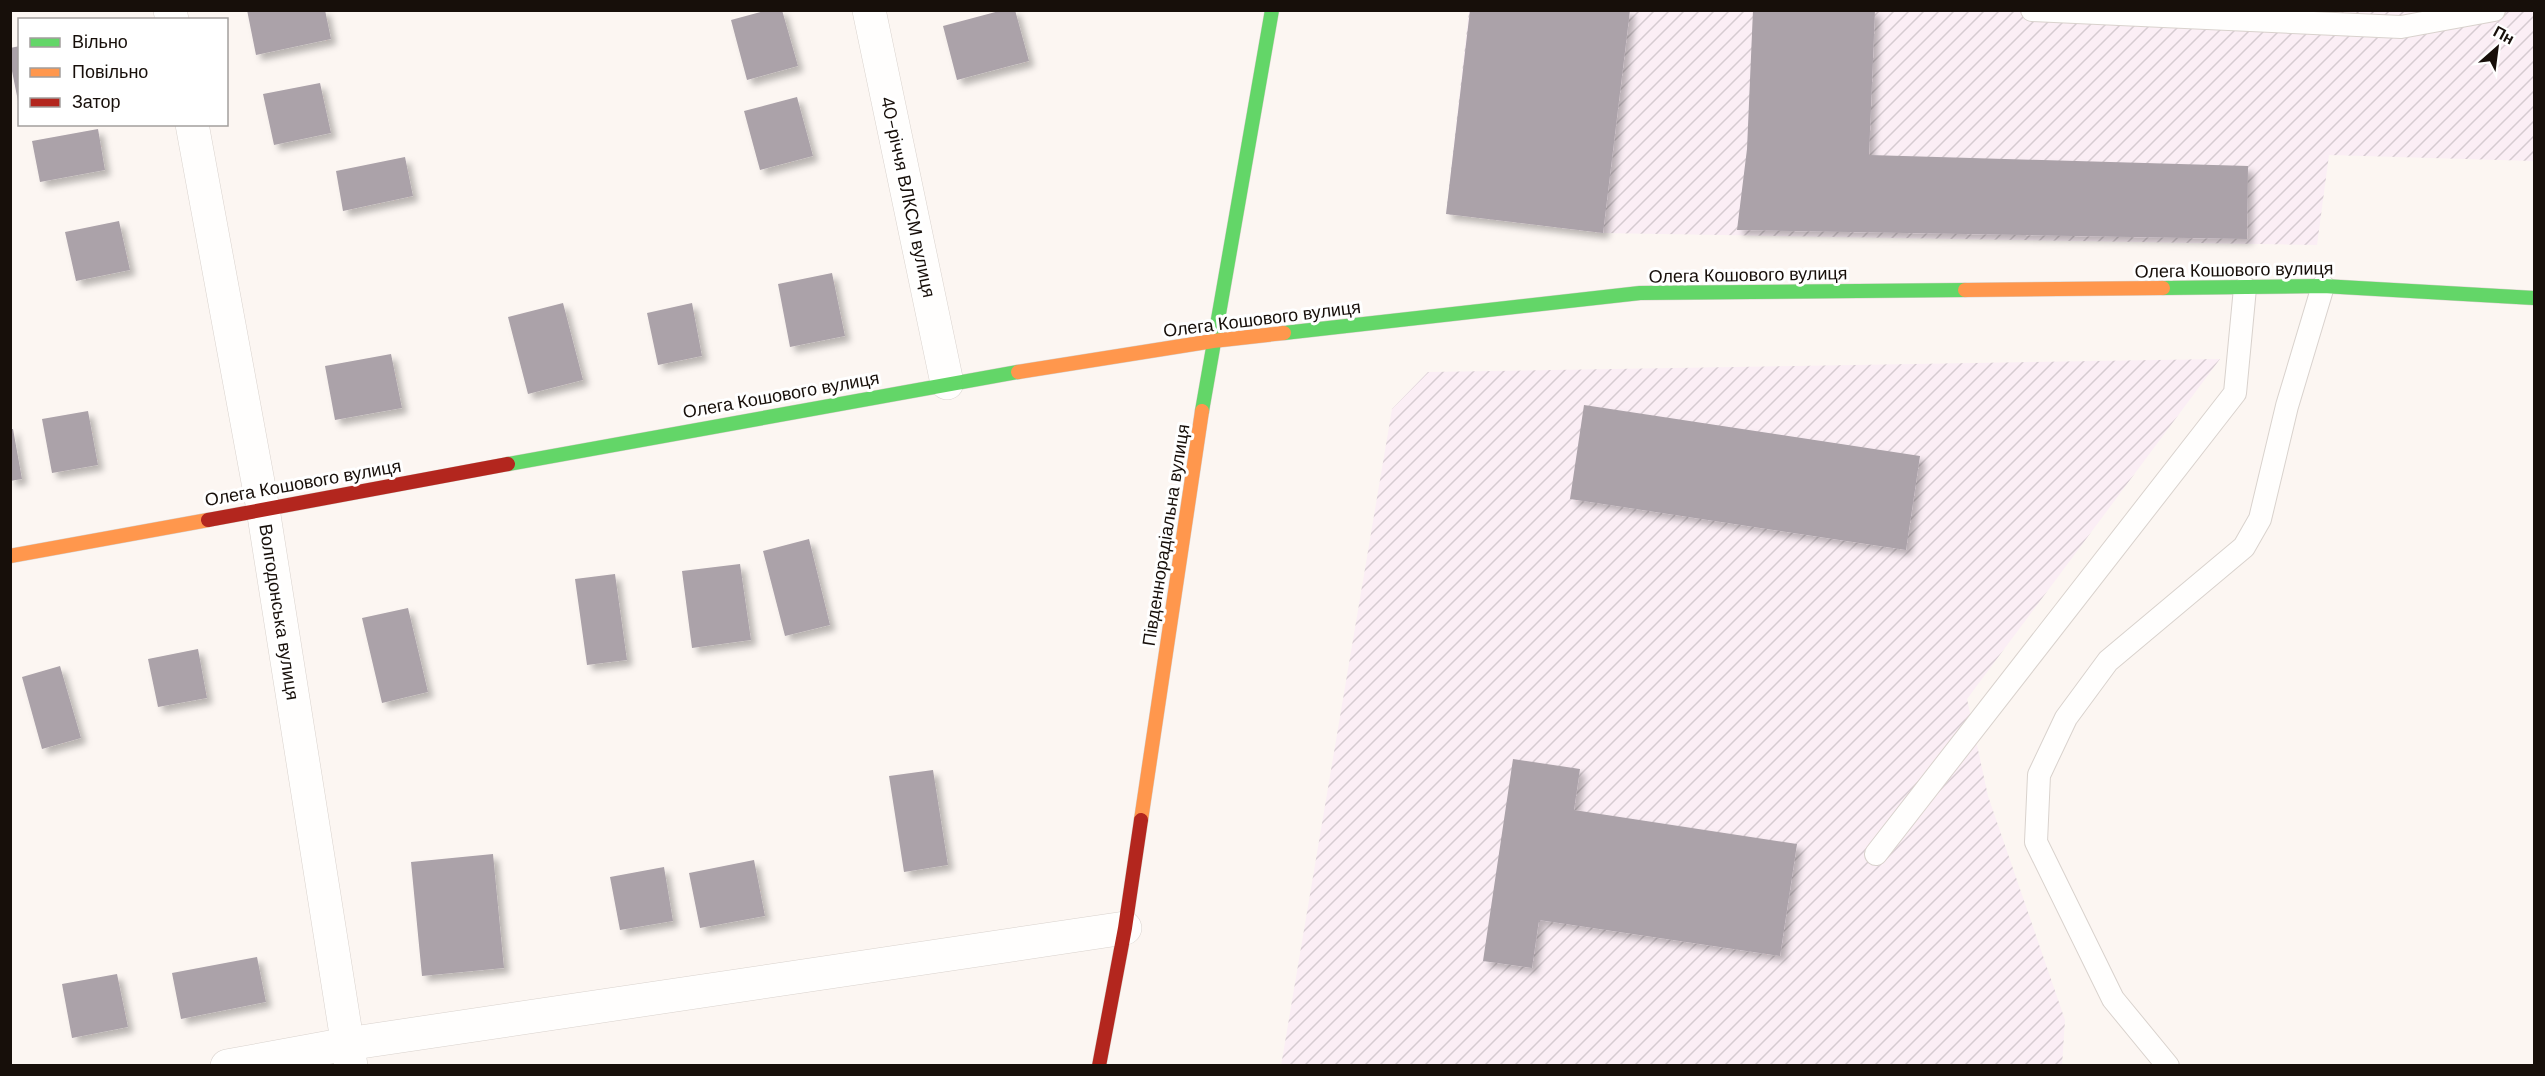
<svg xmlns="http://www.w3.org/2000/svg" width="2545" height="1076" font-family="'DM Sans',sans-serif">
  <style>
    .industrial { fill: url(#industrial-furrows) }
    .building { fill: #aba2a9; filter: url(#shadow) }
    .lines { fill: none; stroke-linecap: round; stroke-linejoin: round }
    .lane-casing { stroke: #d9d2cd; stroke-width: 24 }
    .street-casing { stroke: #d9d2cd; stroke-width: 34 }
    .fast-casing { stroke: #d9d2cd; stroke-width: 15 }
    .slow-casing { stroke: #d9d2cd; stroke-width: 15 }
    .jam-casing { stroke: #d9d2cd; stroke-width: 15 }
    .lane { stroke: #fffefd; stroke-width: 22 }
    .street { stroke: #fffefd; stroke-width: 33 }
    .fast { stroke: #63d668; stroke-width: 14 }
    .slow { stroke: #ff974d; stroke-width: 14 }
    .jam { stroke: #b3261e; stroke-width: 14 }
    .labels { text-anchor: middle; stroke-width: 6; stroke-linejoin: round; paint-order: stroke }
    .street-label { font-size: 18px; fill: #170f0a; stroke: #fff }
  </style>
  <defs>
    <pattern id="industrial-furrows" width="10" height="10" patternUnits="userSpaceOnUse" patternTransform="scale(1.5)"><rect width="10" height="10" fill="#fbeef5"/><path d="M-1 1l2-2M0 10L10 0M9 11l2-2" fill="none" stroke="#d6cbd1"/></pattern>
    <filter id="shadow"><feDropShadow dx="5.5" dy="5.5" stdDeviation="3" flood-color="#0004"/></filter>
  </defs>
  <rect width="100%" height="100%" fill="#fcf6f2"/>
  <path class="industrial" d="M1469 11H2534V161L2329 155 2317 245 1603 233 1446 214Z
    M2220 359 1967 699 1988 796 2065 1020 2062 1065 1281 1066 1392 409 1428 372Z"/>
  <path class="building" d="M247 10H325L331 39 256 55Z
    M768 10H782L798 66 747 80 731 20Z
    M1003 10H1015L1029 61 957 80 943 26Z
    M1470 10H1630L1603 233 1446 214Z
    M1753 10H1875L1869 155 2248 166 2247 239 1737 230 1747 149Z
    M20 46V101H18L10 61V48Z
    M320 83 331 133 274 145 263 94Z
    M797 97 813 156 760 170 744 111Z
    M98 129 105 170 40 182 32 141Z
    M405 157 413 196 343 211 336 171Z
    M119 221 130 270 76 281 65 232Z
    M832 273 845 336 790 347 778 284Z
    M563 303 583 380 528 394 508 317Z
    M692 303 702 356 658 365 647 313Z
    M391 354 402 408 335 420 325 366Z
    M1584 405 1920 456 1906 550 1570 499Z
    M88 411 98 465 52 473 42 419Z
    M10 429H13L22 479 10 481Z
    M809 539 830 625 785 636 763 551Z
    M740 564 751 640 692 648 682 571Z
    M615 574 627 660 587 665 575 579Z
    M408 608 428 692 382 703 362 618Z
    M198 649 207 698 158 707 148 659Z
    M60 666 81 738 42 749 22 677Z
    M1513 759 1580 769 1574 810 1797 844 1780 956 1539 920 1532 968 1483 961Z
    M933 770 948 865 904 872 889 776Z
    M493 854 504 968 422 976 411 862Z
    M754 860 765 916 700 928 689 873Z
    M664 867 673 921 620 930 610 877Z
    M257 957 266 1002 181 1019 172 973Z
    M117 974 128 1027 72 1038 62 984Z"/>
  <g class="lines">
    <defs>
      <path id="lane" d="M2032 10 2401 27 2494 10
        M1876 854 2235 393 2245 288
        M2168 1066 2113 999 2036 842 2039 775 2066 718 2108 661 2244 547 2260 519 2287 406 2323 286"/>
      <path id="street" d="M170 10 172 20
        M869 10 947 383
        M192 124 263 509 351 1066
        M227 1066 347 1044 1125 928"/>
      <path id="fast" d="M2163 288 2323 286 2534 298
        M1284 333 1640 293 1965 290
        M1202 411 1272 10
        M508 464 1018 372"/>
      <path id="slow" d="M1965 290 2163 288
        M1018 372 1213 341 1284 333
        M10 556 208 520
        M1141 820 1202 411"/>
      <path id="jam" d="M208 520 508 464
        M1099 1066 1125 928 1141 820"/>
    </defs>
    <use href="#lane" class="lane-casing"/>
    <use href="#street" class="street-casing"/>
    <use href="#fast" class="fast-casing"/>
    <use href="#slow" class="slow-casing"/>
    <use href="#jam" class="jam-casing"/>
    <use href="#lane" class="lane"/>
    <use href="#street" class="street"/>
    <use href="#fast" class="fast"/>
    <use href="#slow" class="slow"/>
    <use href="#jam" class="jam"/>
  </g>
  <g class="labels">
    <g class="street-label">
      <text transform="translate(908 197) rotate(78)" y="6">40-річчя ВЛКСМ вулиця</text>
      <text transform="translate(2234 270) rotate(-1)" y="6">Олега Кошового вулиця</text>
      <text transform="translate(1748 275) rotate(-1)" y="6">Олега Кошового вулиця</text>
      <text transform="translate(1262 319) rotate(-7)" y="6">Олега Кошового вулиця</text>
      <text transform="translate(781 395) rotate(-10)" y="6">Олега Кошового вулиця</text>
      <text transform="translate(303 483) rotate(-10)" y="6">Олега Кошового вулиця</text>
      <text transform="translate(1166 535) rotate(-81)" y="6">Південнорадіальна вулиця</text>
      <text transform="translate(279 612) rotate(81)" y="6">Волгодонська вулиця</text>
    </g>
  </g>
  <rect width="2545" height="1076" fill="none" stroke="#170f0a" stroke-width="24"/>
  <rect x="18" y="18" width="210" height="108" fill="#ffffff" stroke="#a29f9d" stroke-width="1.5"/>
  <rect x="30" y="38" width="30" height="9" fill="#63d668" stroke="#a29f9d" stroke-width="1.5"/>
  <text x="72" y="48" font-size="18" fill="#170f0a">Вільно</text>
  <rect x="30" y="68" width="30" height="9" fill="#ff974d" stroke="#a29f9d" stroke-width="1.5"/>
  <text x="72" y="78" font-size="18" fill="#170f0a">Повільно</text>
  <rect x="30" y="98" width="30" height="9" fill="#b3261e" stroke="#a29f9d" stroke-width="1.5"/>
  <text x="72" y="108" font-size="18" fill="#170f0a">Затор</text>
  <g transform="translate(2497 48) rotate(28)" stroke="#ffffff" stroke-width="4.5" paint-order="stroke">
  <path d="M0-4.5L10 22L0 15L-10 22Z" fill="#170f0a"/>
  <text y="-9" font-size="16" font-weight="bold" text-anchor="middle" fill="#170f0a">Пн</text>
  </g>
</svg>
